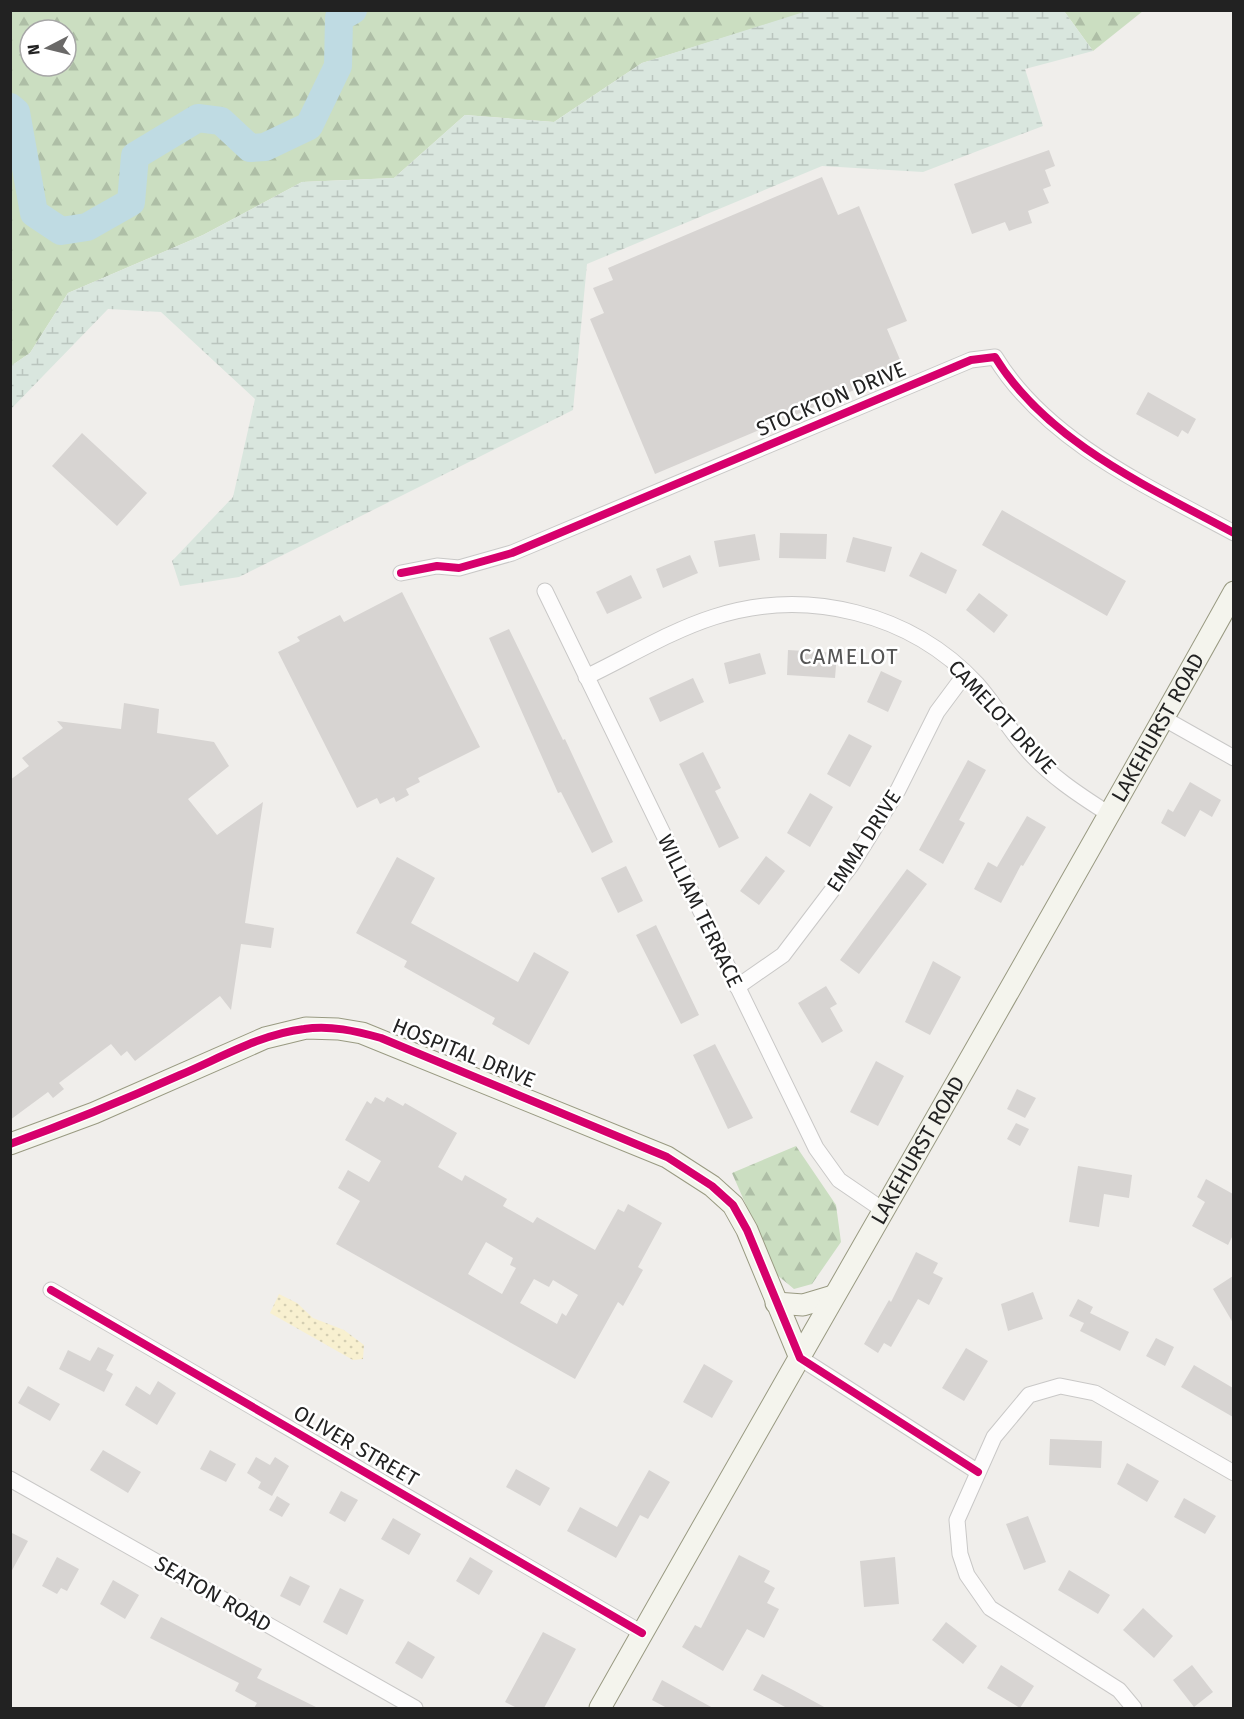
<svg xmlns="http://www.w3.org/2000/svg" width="1244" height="1719" font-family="'Fira Sans',sans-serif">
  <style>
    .forest { fill: url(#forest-firs); fill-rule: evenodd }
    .wetland { fill: url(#wetland-marsh) }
    .sand { fill: url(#sand-dots) }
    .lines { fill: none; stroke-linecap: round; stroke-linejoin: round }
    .river { stroke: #bfdbe3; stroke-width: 28 }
    .building { fill: #d7d4d2; fill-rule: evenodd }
    .street-casing { stroke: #c9c8c7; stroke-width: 17 }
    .secondary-casing { stroke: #999a82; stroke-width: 23 }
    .street { stroke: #fdfcfc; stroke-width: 15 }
    .secondary { stroke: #f4f4ed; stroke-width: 21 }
    .cycleway-casing { stroke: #fff; stroke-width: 11 }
    .cycleway { stroke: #d6006c; stroke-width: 8 }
    .labels { text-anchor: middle; stroke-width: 5; stroke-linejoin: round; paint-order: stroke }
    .street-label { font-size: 21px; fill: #222; stroke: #fff }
    .neighbourhood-label { font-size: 22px; letter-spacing: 1.5px; fill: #555; stroke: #fff }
  </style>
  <defs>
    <pattern id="forest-firs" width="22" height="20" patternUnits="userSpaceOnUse" patternTransform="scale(1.5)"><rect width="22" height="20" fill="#cbdec1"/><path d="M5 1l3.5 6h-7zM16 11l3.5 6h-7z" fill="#aebea6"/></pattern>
    <pattern id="wetland-marsh" width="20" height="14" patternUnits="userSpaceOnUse" patternTransform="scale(1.5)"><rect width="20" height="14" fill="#d9e6de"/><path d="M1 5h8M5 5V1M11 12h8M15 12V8" fill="none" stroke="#bac5be"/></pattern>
    <pattern id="sand-dots" width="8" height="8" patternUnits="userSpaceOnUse" patternTransform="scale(1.5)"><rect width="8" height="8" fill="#f8f0d0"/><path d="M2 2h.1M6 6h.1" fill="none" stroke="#d4ceb2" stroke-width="1.8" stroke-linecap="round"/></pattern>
  </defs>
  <rect width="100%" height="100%" fill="#f0eeeb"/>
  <path class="forest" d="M11 11H810L642 63 554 122 465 115 394 178 302 182 203 235 68 293 30 353 11 366ZM30 30H66V66H30Z
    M1064 11H1143L1093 51Z
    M796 1146 836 1205 841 1242 812 1284 794 1289 776 1274 732 1173Z"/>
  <path class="wetland" d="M810 10 1064 11 1093 51 1025 69 1043 126 923 172 822 166 587 264 573 410 239 577 180 586 172 561 233 497 255 399 161 312 108 309 11 409V366L30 353 68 293 203 235 302 182 394 178 465 115 554 122 642 63Z"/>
  <path class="sand" d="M279 1294 297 1303 313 1318 344 1330 364 1345 363 1359 353 1360 270 1313Z"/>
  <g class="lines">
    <path class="river" d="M10 107 16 112 34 213 61 231 87 227 131 202 135 156 198 118 221 121 250 148 265 147 309 126 338 66 339 18 353 10"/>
  </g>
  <path class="building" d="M1049 150 1055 166 1045 170 1051 186 1043 189 1049 203 1028 211 1032 223 1009 231 1005 222 972 234 954 184Z
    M822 177 838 215 859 206 907 321 887 329 904 369 655 474 590 319 604 313 593 288 613 280 608 268Z
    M1148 392 1196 419 1188 434 1182 430 1178 437 1136 414Z
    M82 433 147 493 117 526 52 466Z
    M1002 510 1126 581 1107 616 982 545Z
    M780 533 827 534 826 559 779 558Z
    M755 534 760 560 719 567 714 541Z
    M853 537 892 547 885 572 846 562Z
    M921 552 957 570 946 594 909 576Z
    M690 555 698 573 663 588 656 569Z
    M631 575 642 598 607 614 596 592Z
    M402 592 480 747 418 778 420 782 406 789 409 795 396 802 394 797 380 804 377 798 357 808 278 652 300 641 297 637 340 615 344 622Z
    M979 593 1008 615 994 633 966 610Z
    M509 629 563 740 565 739 613 842 592 853 561 792 558 793 489 638Z
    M788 650 837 653 835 678 787 675Z
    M760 653 766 674 729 684 724 663Z
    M881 671 902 681 888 712 867 702Z
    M693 678 704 702 660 722 649 698Z
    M124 703 159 709 157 733 214 742 229 766 188 799 217 835 263 802 245 923 274 928 271 948 241 944 231 1010 220 996 135 1061 127 1051 121 1056 111 1044 59 1083 64 1089 53 1098 48 1092 10 1120V780L29 766 22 758 63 728 57 721 121 729Z
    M849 734 872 746 850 787 827 774Z
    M703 752 721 788 715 791 739 838 719 848 679 764Z
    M968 760 986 770 959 820 965 823 943 864 919 850Z
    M1190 782 1221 800 1212 817 1200 810 1185 837 1161 823 1168 809 1173 812Z
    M810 793 833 807 810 847 787 833Z
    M1027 816 1046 827 1023 866 1021 865 1001 903 974 889 988 862 997 867Z
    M766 856 785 871 759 905 740 891Z
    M397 857 435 878 411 923 518 982 534 952 569 972 529 1045 492 1024 495 1018 404 967 407 961 356 933Z
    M626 866 643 901 618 913 601 878Z
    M907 869 927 884 859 974 840 960Z
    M656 925 699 1015 681 1024 636 935Z
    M933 961 961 977 930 1035 905 1022Z
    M826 986 837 1004 830 1008 843 1031 822 1043 798 1003Z
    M715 1044 753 1118 728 1129 693 1055Z
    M876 1061 904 1076 878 1126 850 1112Z
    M1017 1089 1036 1098 1025 1118 1007 1109Z
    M375 1097 384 1102 387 1097 403 1106 405 1103 457 1133 438 1167 462 1181 465 1175 507 1199 503 1206 533 1223 537 1217 595 1250 618 1209 624 1212 628 1204 662 1223 638 1267 643 1270 623 1306 618 1302 575 1379 336 1244 360 1201 338 1188 348 1170 369 1182 381 1161 345 1140 367 1101 371 1104ZM486 1242 513 1258 510 1265 516 1268 502 1294 468 1274ZM534 1279 549 1287 553 1280 578 1295 566 1316 562 1313 557 1324 520 1303Z
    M1016 1123 1029 1129 1020 1146 1007 1139Z
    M1078 1166 1132 1175 1129 1198 1104 1194 1099 1227 1069 1222Z
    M1206 1179 1233 1194V1235L1228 1245 1192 1226 1205 1202 1197 1197Z
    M916 1252 938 1263 933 1273 943 1278 929 1305 918 1299 891 1347 884 1343 878 1353 864 1344 889 1300 891 1302Z
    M1233 1276V1323L1213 1289Z
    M1033 1292 1043 1319 1008 1331 1001 1304Z
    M1078 1299 1093 1307 1090 1313 1129 1332 1120 1351 1080 1331 1084 1323 1069 1316Z
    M1156 1338 1174 1347 1165 1366 1146 1356Z
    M98 1347 114 1355 106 1370 113 1374 104 1392 59 1369 68 1350 90 1361Z
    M966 1348 988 1361 964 1401 942 1388Z
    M704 1364 733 1381 712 1418 683 1402Z
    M1194 1365 1233 1388V1417L1181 1387Z
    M158 1381 176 1393 157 1425 125 1405 136 1386 150 1395Z
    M28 1386 60 1404 50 1421 18 1403Z
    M1050 1439 1102 1441 1101 1468 1049 1465Z
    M103 1450 141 1472 128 1493 90 1470Z
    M210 1450 236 1464 226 1482 200 1469Z
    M256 1457 270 1465 275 1457 289 1466 272 1496 258 1488 261 1482 247 1473Z
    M1127 1463 1159 1481 1147 1502 1117 1484Z
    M516 1469 550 1488 540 1506 506 1487Z
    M649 1470 670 1482 648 1519 640 1515 616 1558 567 1531 580 1507 617 1527Z
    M341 1491 358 1500 345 1522 329 1513Z
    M277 1496 290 1504 282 1517 269 1510Z
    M1184 1498 1216 1516 1205 1534 1174 1517Z
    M1028 1516 1046 1562 1024 1570 1006 1524Z
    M393 1518 421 1534 409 1555 381 1539Z
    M10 1532 28 1541 10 1574Z
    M739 1555 770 1571 764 1582 775 1588 767 1603 779 1609 764 1638 747 1629 723 1671 682 1647 695 1625 701 1628Z
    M57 1557 79 1569 67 1591 61 1588 57 1594 42 1586Z
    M470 1557 493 1571 479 1595 456 1581Z
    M895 1557 899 1604 864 1607 860 1561Z
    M1069 1570 1110 1595 1098 1614 1058 1590Z
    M290 1576 310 1586 300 1606 280 1596Z
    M113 1580 139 1595 125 1619 100 1604Z
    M340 1588 364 1600 347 1635 323 1622Z
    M1143 1608 1173 1636 1154 1658 1123 1630Z
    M161 1617 262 1669 257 1678 318 1708H254L257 1703 235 1691 239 1683 150 1638Z
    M946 1622 977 1646 963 1664 932 1640Z
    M543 1632 576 1649 544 1708H517L505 1702Z
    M408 1641 435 1657 422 1679 395 1663Z
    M1001 1665 1034 1686 1020 1708 987 1688Z
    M1192 1665 1213 1692 1194 1707 1173 1680Z
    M762 1674 793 1690 826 1708H787L753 1690Z
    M662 1680 713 1708H667L652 1700Z"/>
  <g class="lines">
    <defs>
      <path id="street" d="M401 573 437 566 459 568 512 553 971 360 995 357C1047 442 1149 487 1234 533
        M545 591 816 1148 839 1180 883 1210
        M586 677C628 657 670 631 714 617 807 587 911 613 977 684 995 704 1007 727 1024 746 1047 774 1079 795 1109 814
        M1163 718 1234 758
        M737 987 783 955 852 864 898 790 937 712 966 673
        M51 1290 642 1633
        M800 1358 978 1472
        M10 1479 415 1708
        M1134 1708 1119 1690 990 1608 967 1575 960 1554 957 1520 994 1437 1029 1395 1060 1386 1095 1393 1234 1473"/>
      <g id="secondary">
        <path d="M10 1144 94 1113 265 1038 306 1028 338 1029 362 1033 667 1157 712 1186 733 1205 747 1230 800 1358"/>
        <path d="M776 1303 803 1305 833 1296"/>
        <path id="s1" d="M600 1708C810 1336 1026 966 1234 592"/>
      </g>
    </defs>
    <use href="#street" class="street-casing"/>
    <use href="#secondary" class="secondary-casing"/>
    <use href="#street" class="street"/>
    <use href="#secondary" class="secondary"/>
    <defs>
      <path id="cycleway" d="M401 573 437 566 459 568 512 553 971 360 995 357C1047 442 1149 487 1234 533
        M10 1144C68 1123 124 1100 180 1075 220 1058 261 1034 304 1029 330 1025 356 1031 381 1038L667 1157 712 1186 733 1205 747 1230 800 1358 978 1472
        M51 1290 642 1633"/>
    </defs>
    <use href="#cycleway" class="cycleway-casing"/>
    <use href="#cycleway" class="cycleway"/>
  </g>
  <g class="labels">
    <g class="street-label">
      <text transform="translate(831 399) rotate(-23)" y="7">STOCKTON DRIVE</text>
      <text transform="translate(1002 717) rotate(47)" y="7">CAMELOT DRIVE</text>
      <text dy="7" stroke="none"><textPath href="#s1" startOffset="1128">LAKEHURST ROAD</textPath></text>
      <text transform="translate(864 841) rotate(-57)" y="7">EMMA DRIVE</text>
      <text transform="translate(700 911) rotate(64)" y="7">WILLIAM TERRACE</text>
      <text transform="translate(464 1053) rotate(22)" y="7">HOSPITAL DRIVE</text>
      <text dy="7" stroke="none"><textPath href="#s1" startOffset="642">LAKEHURST ROAD</textPath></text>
      <text transform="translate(356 1446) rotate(30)" y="7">OLIVER STREET</text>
      <text transform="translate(213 1594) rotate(30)" y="7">SEATON ROAD</text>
    </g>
    <g class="neighbourhood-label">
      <text x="849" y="664">CAMELOT</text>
    </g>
  </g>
  <rect width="1244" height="1719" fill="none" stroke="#222222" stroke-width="24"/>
  <g transform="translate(48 48) rotate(263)"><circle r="28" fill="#ffffff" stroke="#a7a7a7" stroke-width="1.5"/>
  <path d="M0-4.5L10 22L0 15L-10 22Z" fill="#6a6968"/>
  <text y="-9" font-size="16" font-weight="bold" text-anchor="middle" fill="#222222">N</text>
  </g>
</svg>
